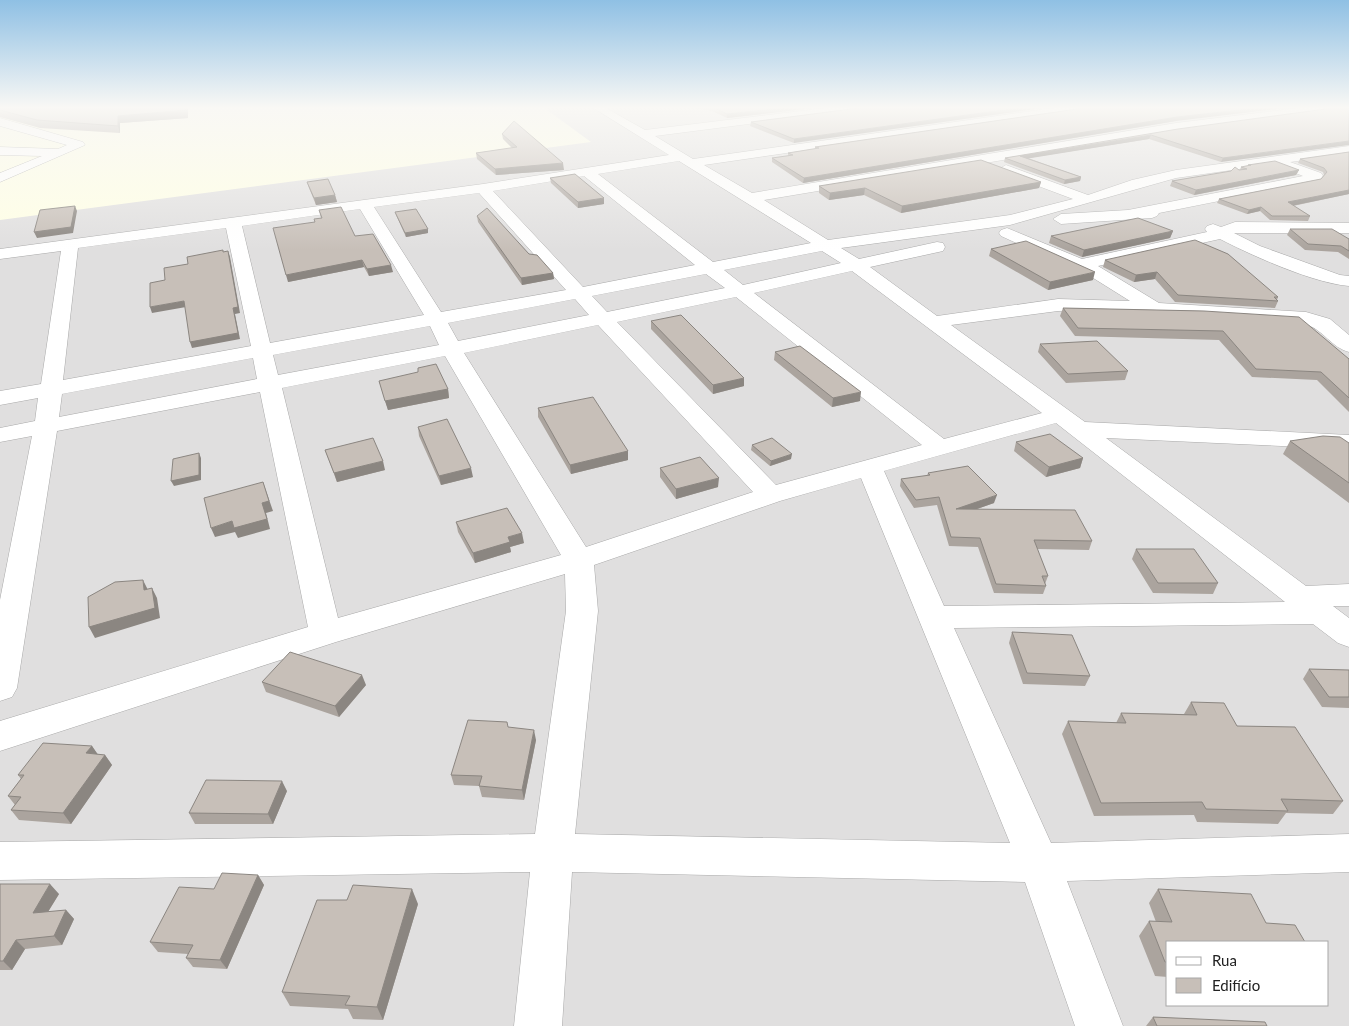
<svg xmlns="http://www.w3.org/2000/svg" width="1349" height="1026" font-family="Lato,sans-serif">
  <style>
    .residential { fill: #e0dfdf; fill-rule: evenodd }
    .education { fill: #ffffe5 }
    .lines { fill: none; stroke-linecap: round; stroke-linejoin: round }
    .minor-casing { stroke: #a9a9a9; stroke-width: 1 }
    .minor { fill: #fff; fill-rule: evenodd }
    .wall { fill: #aba49e }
    .shaded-wall { fill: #8b8681 }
    .building { fill: #c7bfb8; stroke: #8b8681 }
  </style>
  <rect width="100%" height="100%" fill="#f2efe9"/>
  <path class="residential" d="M0 107H1349V1026H0ZM1168 942H1328V1005H1168Z"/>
  <path class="education" d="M0 107H543L591 142 0 220Z"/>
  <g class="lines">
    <defs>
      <path id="minor" d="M592 107H604L645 130 834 107H864L858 110 655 136 693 159 1061 107H1089L1083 110 704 165 752 193 1176 123 1307 107H1336L1331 110 1176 131 764 200 828 240 1010 215 1073 199 1001 172 999 169 1006 165 1088 195 1132 180 1176 170 1349 146V154L1290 162 1321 173 1323 176 1319 181 1159 213 1157 216 1152 218 1061 224 1053 219 1061 214 1128 210 1303 176 1273 164 1176 178 1010 225 841 248 859 259 937 242 943 243 945 247 943 251 870 267 937 316 1058 299 1130 301 1090 276 1001 236 999 233 1001 230 1007 228 1082 259 1207 232 1205 229 1207 226 1213 224 1221 227 1235 222 1349 223V233H1234L1260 246 1340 275 1349 276V286C1313 283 1253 256 1220 239L1098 266 1159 303 1306 312 1330 319 1349 335V352C1332 348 1323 329 1305 324L1084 310 1058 311 951 325 1085 422 1349 435V449L1106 438 1306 586 1349 584V606H1333L1349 618V647L1338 643 1313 624 954 628 1051 843 1349 834V872L1067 881 1123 1026H1075L1025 882 572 872 562 1026H514L530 872 0 880V842L535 834 566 611 565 574 336 642 0 751V721L308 627 260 392 57 431 17 688 12 697 0 701V600L32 436 0 442V428L35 421 38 398 0 405V391L41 384 61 251 0 259V249L483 184 669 155ZM679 161 811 243 713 262 598 174ZM584 176 695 265 583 287 493 191ZM479 193 566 290 441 312 374 207ZM360 209 424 315 270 343 242 226ZM226 228 251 346 63 380 78 248ZM822 251 841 263 743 285 724 270ZM852 271 1042 413 944 439 754 293ZM706 274 725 288 607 312 592 296ZM736 297 922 445 776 485 617 322ZM575 299 589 315 458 341 448 323ZM598 325 753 492 586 547 464 353ZM430 326 439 345 278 375 273 355ZM445 356 561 555 338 618 282 388ZM253 358 257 379 59 417 62 394ZM1056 423 1070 434 1285 602 944 606 884 471ZM861 478 1010 843 575 834 598 611 594 565 780 501Z
        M0 118 83 142 85 145 0 182V173L42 156 0 155V147L58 149 67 145 0 126Z"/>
    </defs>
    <use href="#minor" class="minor-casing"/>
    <use href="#minor" class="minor"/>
  </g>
  <path class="wall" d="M0 107H188V118L120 123V133L40 128 0 117Z
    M691 107H821L727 118 712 111Z
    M859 108 794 143 750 126 751 122Z
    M1084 108 1176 121 803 183 772 162V158L788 156V153L815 149V147Z
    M1333 108 1221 162 1149 139 1028 158 1081 177 1080 181 1064 184 1004 162 1005 158Z
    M502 134 564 170 496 175 477 159 476 153 512 148 503 139Z
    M1349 152V194L1293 206 1310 216 1308 221 1270 220 1260 211 1247 214 1217 203 1219 199 1321 179 1324 175 1323 172 1298 163 1300 159Z
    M1248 165 1299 170 1296 175 1194 195 1170 186 1172 181 1240 170 1241 167 1248 166Z
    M550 178 604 204 578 208 551 183Z
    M307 182 335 195 337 202 316 205 309 188Z
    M1041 182 1039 188 901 213 864 195 829 200 819 193V186Z
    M319 210 355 236 393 272 369 276 364 267 288 282 314 222 321 218Z
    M395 212 428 229V233L406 237 396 215Z
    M477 216 553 273 554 279 522 285 478 222Z
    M1290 229 1349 239V259L1338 252 1305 250 1287 235Z
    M1173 231 1170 238 1082 257 1049 243 1051 236Z
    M991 249 1093 280 1048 290 989 256Z
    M1105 260 1278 297 1277 300 1278 301 1275 308 1175 302 1155 279 1134 282 1103 267Z
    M1063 308 1204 311 1349 359V412L1317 380 1252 377 1219 340 1075 336 1060 316Z
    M651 321 744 386 713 394 651 329Z
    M1040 344 1128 371 1125 380 1066 383 1038 352Z
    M775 352 860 401 832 407 774 360Z
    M379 381 448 389 449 398 388 410Z
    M538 408 628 451V460L571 474 538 417Z
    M418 427 473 477 441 485 419 436Z
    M1290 441 1349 443V503L1283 454Z
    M1016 442 1083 458 1080 468 1046 477 1014 451Z
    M752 445 791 459 770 466 751 450Z
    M325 450 385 470 337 482Z
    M660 468 718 487 676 499 660 477Z
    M928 473 994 503 977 509 1092 541 1089 550 1037 549 1048 576 1045 584 1046 586 1043 594 994 593 978 547 949 546 937 505 914 508 900 486 901 479 927 476Z
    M456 522 524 543 510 547 511 552 475 563 458 532Z
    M1136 549 1218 583 1213 594 1153 593 1132 559Z
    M1012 632 1090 676 1085 686 1023 684 1009 643Z
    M1309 669 1349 670V708L1322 707 1303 679Z
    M262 682 366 685 339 717 266 692Z
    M1191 702 1237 726 1343 801 1333 814 1286 813 1278 824 1197 822 1194 815 1094 816 1062 734 1068 721 1116 723 1121 713 1184 714Z
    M508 727 536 740 524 800 482 797 479 786 454 785 451 775Z
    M92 746 97 754 105 755 112 765 71 824 19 820 11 810 15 805 8 796 21 779 18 775Z
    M287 791 273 824H195L189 813Z
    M258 875 264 885 227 969 193 967 186 958 188 954 158 952 150 942 214 889Z
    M0 884 59 894 48 912 66 910 74 919 62 945 25 949 12 970H0Z
    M1158 889 1266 923 1168 942V977L1155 976 1139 936 1149 921 1156 922 1149 903Z
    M418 904 383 1020 353 1019 348 1009 290 1006 282 992Z
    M1153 1017 1267 1026H1146Z"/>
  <path class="shaded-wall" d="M188 107V118L120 123V133L118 126V116Z
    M792 107H821L727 118V114Z
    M1025 107H1050L794 143V139Z
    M1266 107H1294L1176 121 803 183 804 178 1177 117Z
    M1151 135 1149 139 1019 160 1020 156Z
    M1349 141V145L1221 162 1223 158Z
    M563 163 564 170 496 175 495 169Z
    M1299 170 1296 175 1194 195 1196 190Z
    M1081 177 1080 181 1064 184 1065 180Z
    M1041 182 1039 188 901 213 902 206Z
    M865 188 864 195 829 200 830 193Z
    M1349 190V194L1286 207 1288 202Z
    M335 195 337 202 316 205 314 198Z
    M604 198V204L578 208V202Z
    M75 206 77 211 73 233 37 238 34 232Z
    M1261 207 1260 211 1247 214 1249 210Z
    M428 229V233L406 237 405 233Z
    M1173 231 1170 238 1082 257 1084 250Z
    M228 251 230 257 240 313 235 314 240 339 192 348 190 342 233 308Z
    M362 260 364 267 288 282 286 275Z
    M391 265 393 272 369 276 367 269Z
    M1095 272 1093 280 1048 290 1050 282Z
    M1157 272 1155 279 1134 282 1136 275Z
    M553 273 554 279 522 285 521 278Z
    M184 301 186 307 152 313 150 307Z
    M744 378V386L713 394V385Z
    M448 389 449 398 388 410 385 401Z
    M861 392 860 401 832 407 833 398Z
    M628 451V460L571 474 570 465Z
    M199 453 201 458V480L174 486 171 481Z
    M792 454 791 459 770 466 771 461Z
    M1083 458 1080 468 1046 477 1049 467Z
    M383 461 385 470 337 482 334 473Z
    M471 468 473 477 441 485 439 476Z
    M719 478 718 487 676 499V489Z
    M263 482 273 511 266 513 270 529 238 538 235 532 215 537 211 528 232 521 262 503Z
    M997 495 994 503 954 517 956 509Z
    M522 533 524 543 510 547 511 552 475 563 473 553 508 537Z
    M143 580 148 590H144Z
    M152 588 157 598 160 618 95 638 89 627Z
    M362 675 366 685 339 717 335 706Z
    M534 730 536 740 524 800 522 790Z
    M92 746 99 756 86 753Z
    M105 755 112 765 71 824 63 813Z
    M282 781 287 791 273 824 268 814Z
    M258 875 264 885 227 969 220 960Z
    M50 884 59 894 41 923 33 913Z
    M412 889 418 904 383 1020 377 1007Z
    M66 910 74 919 62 945 54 936Z
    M16 940 25 949 12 970 3 961Z"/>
  <path class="building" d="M0 107H186V110L118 116V126L37 120 0 110Z
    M709 107H792L727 114 713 107Z
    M862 107H1025L794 139 751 122 859 108Z
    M1087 107H1266L1177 117 804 178 772 158 793 155 788 153 819 148 815 147 1084 108Z
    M1336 107H1349V141L1223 158 1151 135 1020 156 1081 177 1065 180 1005 158 1178 129 1333 108Z
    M514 121 563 163 495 169 476 153 517 147 502 134Z
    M1349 152V190L1288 202 1310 216H1272L1261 207 1249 210 1219 199 1321 179 1327 172 1324 168 1300 159Z
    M981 160 1041 182 902 206 865 188 830 193 819 186Z
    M1275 161 1299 170 1196 190 1172 181 1231 171 1235 167 1239 170 1247 169 1241 167 1251 165H1248Z
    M575 174 604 198 578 202 550 178Z
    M328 179 335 195 314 198 307 182Z
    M75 206 71 227 34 232 40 210Z
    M341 207 355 236 373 234 391 265 367 269 362 260 286 275 273 228 315 222 314 219 322 218 319 210Z
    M487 208 529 254 537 255 553 273 521 278 477 216Z
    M416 209 428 229 405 233 395 212Z
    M1138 218 1173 231 1084 250 1051 236Z
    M1290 229H1332L1349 239V251L1341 246 1308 244Z
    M1195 240 1228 254 1278 297H1274L1278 301 1178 295 1157 272 1136 275 1105 260Z
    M1026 241 1095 272 1050 282 991 249Z
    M223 250V252L228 251 238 307 233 308 238 333 190 342 184 301 150 307V283L165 280 164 268 188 264 187 257Z
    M1063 308 1204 311 1299 317 1349 359V398L1321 372 1256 369 1223 331 1078 328Z
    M681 315 744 378 713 385 651 321Z
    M1097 341 1128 371 1068 374 1040 344Z
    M800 346 861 392 833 398 775 352Z
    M436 364 448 389 385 401 379 381 418 372V368Z
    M593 397 628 451 570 465 538 408Z
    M447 419 471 468 439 476 418 427Z
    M1050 434 1083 458 1049 467 1016 442Z
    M1323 436 1340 437 1349 443V483L1290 441Z
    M373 438 383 461 334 473 325 450Z
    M772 438 792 454 771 461 752 445Z
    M199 453V475L171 481 173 459Z
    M700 457 719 478 676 489 660 468Z
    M968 466 997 495 956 509 1075 510 1092 541 1034 540 1048 576H1042L1046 586 996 584 980 538 951 537 939 497 916 500 901 479 930 475 928 473Z
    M263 482 269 501 262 503 267 519 234 528 232 521 211 528 204 498Z
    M507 508 522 533 508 537 510 542 473 553 456 522Z
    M1136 549H1194L1218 583H1158Z
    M143 580 144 590 152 588 155 608 89 627 88 597 115 582Z
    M1012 632 1072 635 1090 676 1027 673Z
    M290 652 362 675 335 706 262 682Z
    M1309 669 1349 670V697H1329Z
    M1191 702 1224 703 1237 726 1295 727 1343 801 1281 799 1288 811 1206 809 1202 802 1101 803 1068 721 1126 723 1121 713 1197 715Z
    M468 720 507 722 508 727 534 730 522 790 479 786 482 776 451 775Z
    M43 743 92 746 86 753 105 755 63 813 11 810 21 797 8 796 24 775H18Z
    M206 780 282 781 268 814 189 813Z
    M222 873 258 875 220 960 186 958 193 945 150 942 179 887 214 889Z
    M0 884H50L33 913 66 910 54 936 16 940 3 961H0Z
    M353 885 412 889 377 1007 345 1005 350 996 282 992 317 900H347Z
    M1158 889 1251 894 1266 923 1295 925 1305 942H1168V962H1165L1149 921 1172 922Z
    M1153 1017 1265 1022 1267 1026H1157Z"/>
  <linearGradient id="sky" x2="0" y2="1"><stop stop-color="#8fc0e4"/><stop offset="0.43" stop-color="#f9f8f5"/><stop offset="1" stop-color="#f9f8f5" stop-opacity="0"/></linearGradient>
  <rect width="1349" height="250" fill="url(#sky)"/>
  <rect x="1166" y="941" width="162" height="65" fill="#ffffff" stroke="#a7a7a7"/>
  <rect x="1176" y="957" width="25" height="8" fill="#ffffff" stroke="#a7a7a7"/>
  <text x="1212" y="966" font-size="15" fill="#222222">Rua</text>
  <rect x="1176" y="978" width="25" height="15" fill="#c7bfb8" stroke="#a7a7a7"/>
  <text x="1212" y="991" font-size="15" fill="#222222">Edifício</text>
</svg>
